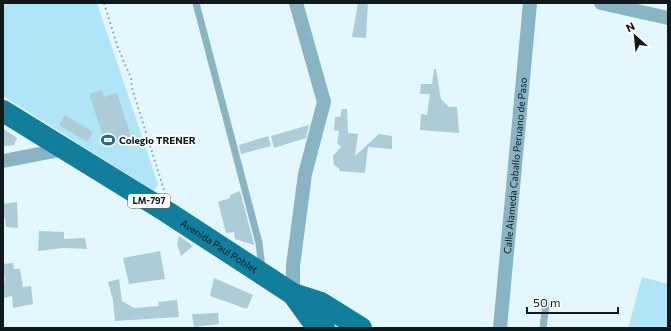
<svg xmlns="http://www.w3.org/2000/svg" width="671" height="331" font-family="Commissioner,sans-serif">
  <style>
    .green { fill: #b0e5f8 }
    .building { fill: #adccd8 }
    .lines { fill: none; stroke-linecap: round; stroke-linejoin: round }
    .path { stroke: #9eafb5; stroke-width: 2; stroke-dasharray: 2 3; stroke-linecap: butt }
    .service { stroke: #89b4c4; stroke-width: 7 }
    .minor { stroke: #89b4c4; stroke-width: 14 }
    .primary { stroke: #117e9b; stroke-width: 22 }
    .labels { text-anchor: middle; stroke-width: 3.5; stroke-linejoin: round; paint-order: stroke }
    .shield { fill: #fff; stroke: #565f62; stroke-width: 1 }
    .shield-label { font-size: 9px; font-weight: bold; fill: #0e1a1e }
    .poi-label { font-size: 10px; font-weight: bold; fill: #0e1a1e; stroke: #fff; text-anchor: start }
    .street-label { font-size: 10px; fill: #0e1a1e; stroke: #fff }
  </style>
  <rect width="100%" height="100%" fill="#e4f7fe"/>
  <path class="green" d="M3 3H97L158 184 154 191 3 96Z
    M642 277 668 284V328H628Z"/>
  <path class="building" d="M358 3H368L366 38 352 37Z
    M434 69H436L441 99 449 107H457L459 133 420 130 421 114 427 115 430 94H420L421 84H432Z
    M102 90 104 97 117 93 131 137 106 145 89 94Z
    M342 109H347L348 133 358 134 355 156 379 134 392 136V149L368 147 365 173 339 171 340 169 334 165 333 156 341 147 337 143 339 131 334 130 335 117H340Z
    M65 115 93 132 87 142 59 125Z
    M309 125 306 138 274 148 271 136Z
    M4 129 17 138 14 145 4 146Z
    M268 136 271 146 241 154 239 145Z
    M240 191 254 244V245L235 239 234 232 226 233 218 202 230 198V195Z
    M17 202 18 228 6 227 5 218H3V204Z
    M39 231 64 232V239L85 238 87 249 64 248 38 251Z
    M179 236 193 246 181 256 177 244Z
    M160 251 165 279 129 284 123 258Z
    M13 263 14 269H20L23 287 31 286 33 304 13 308 12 296 3 298V281H5L3 264Z
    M214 278 253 295 247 309 210 296Z
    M119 279 122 301 134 308 159 306 158 302 177 300 179 317 115 321 113 300 108 282Z
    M218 313 219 324 194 327 192 314Z"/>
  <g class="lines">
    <path class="path" d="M104 3 118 48 131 78 132 88 164 190"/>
    <path class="service" d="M196 3 259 243 262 268
      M543 328 546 303"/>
    <g class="minor">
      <path d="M601 3 668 18"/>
      <path d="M3 161 65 149"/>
      <path d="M293 294V266L305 174 324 102 296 3"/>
      <path id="s1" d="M500 328 530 3"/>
    </g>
    <g class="primary">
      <path id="s2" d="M3 111 167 212 293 294 321 303 361 328"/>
      <path d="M293 294 311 319 324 328"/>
    </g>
  </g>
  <defs>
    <symbol id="stadium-bare" viewBox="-9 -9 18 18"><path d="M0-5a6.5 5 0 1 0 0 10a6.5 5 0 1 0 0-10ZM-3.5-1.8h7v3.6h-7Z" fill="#2d6d81" stroke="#fff" stroke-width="2.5" paint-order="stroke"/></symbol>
  </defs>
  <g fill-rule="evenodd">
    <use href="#stadium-bare" x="98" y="130" width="20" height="20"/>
  </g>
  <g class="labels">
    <rect class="shield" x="128" y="194" width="42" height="14" rx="3"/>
    <g class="shield-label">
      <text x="149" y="204">LM-797</text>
    </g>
    <g class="poi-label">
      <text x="119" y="144">Colegio TRENER</text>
    </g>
    <g class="street-label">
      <text dy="4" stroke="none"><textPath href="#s1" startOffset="163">Calle Alameda Caballo Peruano de Paso</textPath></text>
      <text dy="4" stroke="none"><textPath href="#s2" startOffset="255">Avenida Paul Poblet</textPath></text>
    </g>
  </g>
  <rect width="671" height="331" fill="none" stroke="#0e1a1e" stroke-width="8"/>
  <g transform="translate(635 36) rotate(333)" stroke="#ffffff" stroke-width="3" paint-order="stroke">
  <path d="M0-3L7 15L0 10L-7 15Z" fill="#0e1a1e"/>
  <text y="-6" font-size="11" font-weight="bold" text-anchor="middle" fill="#0e1a1e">N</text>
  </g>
  <path d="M527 307v6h91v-6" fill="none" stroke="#0e1a1e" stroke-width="2"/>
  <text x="533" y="307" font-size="12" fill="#0e1a1e" stroke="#ffffff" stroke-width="3" paint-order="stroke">50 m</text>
</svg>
